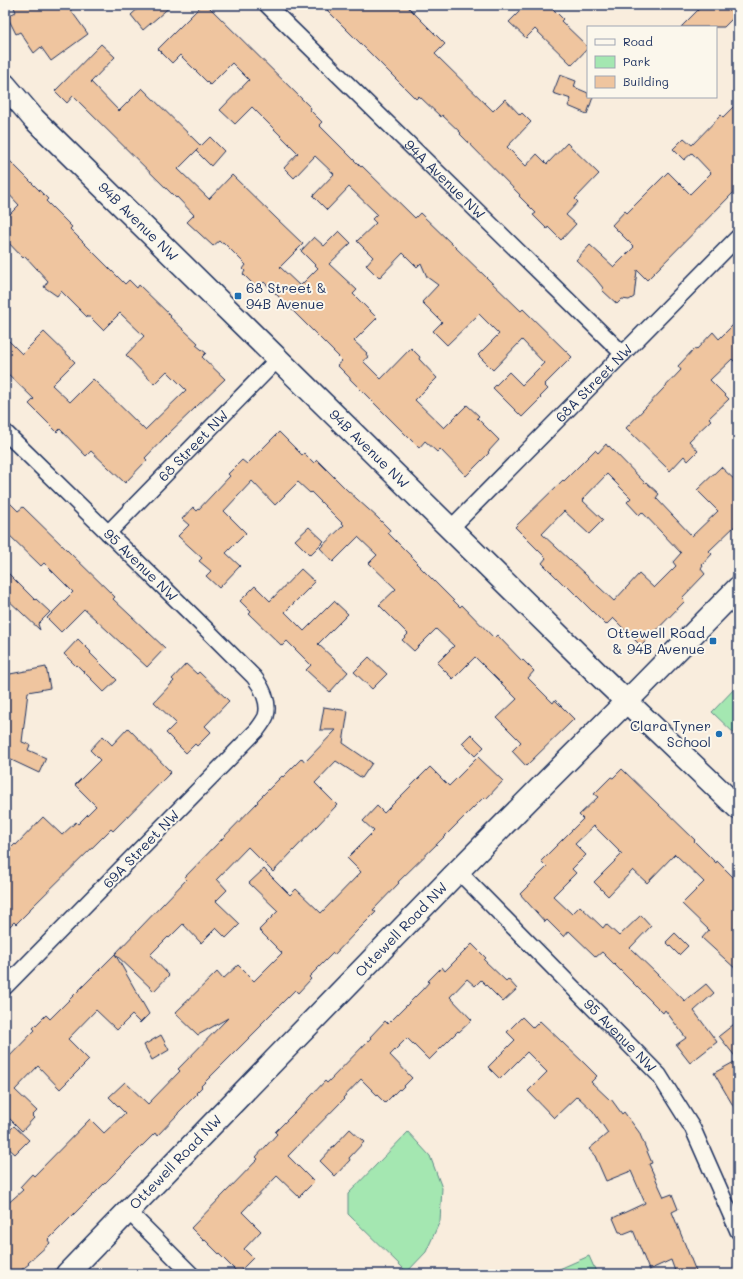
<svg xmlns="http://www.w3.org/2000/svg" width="743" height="1279" font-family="Mali,sans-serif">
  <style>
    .green { fill: #a4e7b1; stroke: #608b88 }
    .building { fill: #efc59f; stroke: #1b2f5e; fill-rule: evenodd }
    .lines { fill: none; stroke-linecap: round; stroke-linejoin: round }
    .street-casing { stroke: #1b2f5e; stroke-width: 18 }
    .secondary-casing { stroke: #1b2f5e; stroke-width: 25 }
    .street { stroke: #fbf7ec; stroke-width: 15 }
    .secondary { stroke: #fbf7ec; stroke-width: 22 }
    .poi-dot { fill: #1f6fb2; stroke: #fbf7ec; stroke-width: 1.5 }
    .labels { text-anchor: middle; stroke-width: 4; stroke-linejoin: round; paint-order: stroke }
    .street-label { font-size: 14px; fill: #1b2f5e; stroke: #fbf7ec }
    .poi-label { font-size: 14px; fill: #1b2f5e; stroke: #fbf7ec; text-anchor: end }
  </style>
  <rect width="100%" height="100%" fill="#f9eddd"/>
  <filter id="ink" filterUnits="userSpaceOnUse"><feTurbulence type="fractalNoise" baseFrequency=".025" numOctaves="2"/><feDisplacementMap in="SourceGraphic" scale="8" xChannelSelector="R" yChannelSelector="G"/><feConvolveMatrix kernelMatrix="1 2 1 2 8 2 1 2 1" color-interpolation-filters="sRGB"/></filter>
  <g filter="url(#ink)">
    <path class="green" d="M738 685V737L712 712Z
      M408 1132 430 1156 442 1188 440 1221 426 1252 407 1272 348 1214V1194Z
      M589 1256 597 1274H548Z"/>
    <path class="building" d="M13 5H67L88 34 51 61 41 47 34 53 20 32 16 34 7 16 16 12Z
      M142 5H172L143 30 131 15Z
      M202 5H207L311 108 310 110 322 122 319 125 361 167 362 166 415 218 420 213 521 311 523 309 572 357 544 385 548 389 540 397 541 398 522 417 493 388 509 372 522 385 544 363 522 340 493 370 478 355 499 334 479 314 447 345 433 331 442 322 422 302 438 285 427 277 421 263 417 267 403 253 379 278 366 265 373 257 357 241 376 223 372 219 377 214 349 187 327 210 313 196 334 174 315 156 294 178 284 168 298 153 252 107 235 124 220 110 249 80 232 63 210 85 180 55 172 63 158 49Z
      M322 5H406L445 44 435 54 493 111 505 99 520 115 522 113 531 122 507 147 526 166 537 154 547 164 567 143 599 174 575 199 578 202 566 215 576 224 561 240 548 227 547 229 533 215 536 213 519 196 520 195 460 134 461 133 442 115 441 117 419 96 416 99Z
      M526 5H549L563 19 561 21 588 47V48L572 65 535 29 526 38 509 22Z
      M703 5H732L738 13 724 27H681Z
      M101 44 115 57 91 82 119 111 142 88 201 146 210 137 224 151 211 166 196 151 198 149 178 169 209 199 232 175 276 218 303 244 280 267 300 286 318 268 301 251 314 237 324 246 339 231 351 243 329 264 357 290 353 294 377 318 354 341 367 353 366 354 368 357 363 361 381 379 411 348 420 357 419 359 437 378 415 400 444 428 467 405 479 416 477 418 499 440 488 452 489 453 466 476 440 449 437 452 425 441 419 448 350 379V378L337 365 342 361 338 357H339L264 282 258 289 243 274 245 271 243 269 246 265 223 242 221 243 219 241 213 246 187 222 194 215 177 197 176 198 73 96 67 103 55 91Z
      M560 75 576 81 574 87 588 93V97H593L587 114 568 106 571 99 553 93Z
      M738 102V188L647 280 637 270 634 297 629 300 622 299 617 304 602 290 603 288 595 278 576 260 590 245 614 267 634 247 612 225 625 211 627 213 668 172 690 194 711 173 692 153 684 160 673 149 684 138 692 145 721 115 723 117Z
      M5 156 48 199 46 201 72 227 70 229 125 284 129 280 137 288 139 285 171 316 170 317 198 343 196 345 206 353 202 357 225 379 166 436 145 458 147 460 125 483 91 451 86 456 60 429 57 432 29 404 34 399 5 371V337L22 354 44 332 75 362 52 385 70 402 93 379 145 430 186 390 167 371 154 384 126 355 144 336 120 313 103 330 90 317H87L61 291 57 296 44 287 48 281 25 256 23 258 5 239V219L19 205 5 190Z
      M738 320V365L732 359 710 380 729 399 709 418 711 420 689 441 698 451 688 461 684 456 670 471 626 428 681 370 678 366 694 349 696 350 713 332 719 339Z
      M279 432 302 455 304 453 314 463 317 460 347 490 378 518 390 530 388 533 417 562 416 563 460 607 462 605 494 638 497 635 522 661 523 660 534 671 528 678 553 703 555 700 574 719 526 766 512 751 521 742 497 718 517 699 475 657 453 679 437 663 454 646 436 629 414 651 402 640 408 634 379 605 396 589 369 563 377 555 358 537 333 562 320 548 344 525 311 492 310 493 298 482 275 505 252 481 224 511 246 533 226 553 240 566 219 588 206 576 211 571 199 561 202 558 178 536 189 525 182 519 193 507 197 511 230 476 228 474 242 460 247 464Z
      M606 444 608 447 609 446 645 483 646 482 659 494 656 498 692 536 718 511 697 490 721 467 738 483V523L709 551 712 554 702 565 703 566 701 569 705 574 682 598 685 601 641 646 613 618 606 625 566 585 565 586 542 563 546 558 515 527 563 480 564 481 595 450 598 453ZM607 474 631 498 627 502 639 515 642 512 681 553 673 562 676 566 654 588 639 574 614 601 542 534 564 511 589 534 603 520 582 500Z
      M5 498 18 511 23 507 115 597 113 599 165 648 147 667 84 609 61 632 47 618 73 592 44 563 41 566 5 531Z
      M309 527 324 541 310 555 295 540Z
      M301 569 315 582 285 612 304 631 334 601 348 614 318 644 348 672 330 692 306 670 311 665 287 641 282 646 249 614 251 612 240 601 255 586 270 601Z
      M5 570 35 600 36 599 50 612 38 624 40 630 5 597Z
      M78 639 91 652 90 653 117 680 104 692 77 665 76 666 64 654Z
      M369 657 387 674 372 689 354 672Z
      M186 664 197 674 199 672 229 701 205 726 211 732 197 746 195 744 186 753 166 733 176 723 154 702 174 681 172 679Z
      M46 667 50 688 28 692 22 742 30 745 28 750 46 758 39 773 5 757V675Z
      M324 707 348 711 343 743 372 763 362 778 336 761 315 783 337 805 273 872 248 847 217 879 227 890 216 901 240 924 226 938 216 928 201 943 183 924 169 938 168 937 150 955 169 975 154 991 115 954 186 880 184 878 258 802 257 801 282 776 283 777 302 758 305 762 336 730H320Z
      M128 728 171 772 113 831 111 829 101 839 29 910V911L16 924 14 922 5 931V854L15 844 16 845 43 817 62 835 76 822 78 824 96 806 75 785 100 760 90 750 103 736 112 745Z
      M471 734 484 747 475 756 462 743Z
      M478 757 503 781 486 799 484 797 440 841 398 882 399 883 373 910 376 912 356 932 334 955 333 953 309 977 311 979 298 993 295 990 261 1024 262 1025 201 1086 202 1087 196 1093 197 1094 178 1113V1114L157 1136 155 1133 48 1240 50 1243 28 1263 29 1264 16 1274H5V1206L23 1190 20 1187 32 1174 34 1176 90 1119 104 1133 125 1113 109 1097 125 1082 148 1104 180 1071 178 1069 228 1018 198 1035 175 1013 217 972 223 979 238 965 254 981 282 953 259 930 278 911 249 883 264 869 290 895 296 889 321 913 361 872 347 858 374 831 363 821 377 806 384 813 430 767 449 786Z
      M622 769 695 840 694 841 716 863 717 861 738 882V971L702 938 709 930 682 904 704 882 675 854 647 883 633 870 608 896 594 882 622 854 594 826 575 844 586 855 572 869 576 873 553 896 572 914 580 906 603 928 606 924 619 936 641 915 651 926 630 948 685 1001 706 984 714 993 694 1011 717 1042 690 1063 676 1045 686 1038 665 1010 663 1013 602 952 596 957 569 931 564 937 547 920 545 922 520 894 547 867 541 861 583 819 579 815 598 797 594 794 611 777 613 778Z
      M675 933 688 946 679 955 666 942Z
      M472 944 486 958 484 960 506 981 508 979 517 989 503 1002 481 980 475 986 467 979 450 997 472 1020 459 1032 458 1031 429 1060 407 1038 390 1055 412 1078 400 1090 399 1089 385 1103 361 1079 343 1098 344 1099 288 1156 314 1182 299 1197 277 1176 242 1212 261 1231 244 1249 253 1258 238 1273 205 1240 204 1241 191 1228 258 1159 256 1157 277 1134 275 1132 297 1110V1111L325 1081 327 1083 371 1038 370 1037 385 1021 388 1024 423 989 429 982 428 981 442 967 445 971Z
      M115 954 149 1014 140 1023 132 1015 117 1030 96 1010 68 1039 89 1060 60 1089 38 1066 15 1090 37 1111 32 1116 34 1118 22 1131 5 1114V1061L35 1030 33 1028 46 1015 50 1019Z
      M522 1017 533 1028 540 1021 585 1064 597 1076 591 1082 610 1100 611 1099 622 1114 624 1112 639 1132 652 1163 649 1164 664 1197 672 1194 678 1209 672 1212 697 1274H676L671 1260 649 1270 633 1230 623 1234 621 1232H619L613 1218 645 1203 631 1171 606 1181 595 1156 589 1149 608 1133 593 1111 577 1096 554 1118 528 1091 547 1072 527 1052 500 1079 488 1067 515 1040 507 1032Z
      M738 1021V1060L719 1036Z
      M161 1035 169 1050 152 1060 144 1045Z
      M734 1062 738 1069V1114L714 1073Z
      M14 1126 29 1140 15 1154 5 1145V1135Z
      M350 1129 364 1142 349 1158 350 1160 335 1176 320 1161Z"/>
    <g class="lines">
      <defs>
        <g id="street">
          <path id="s1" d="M267 5 623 354"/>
          <path id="s2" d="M5 432 195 618 254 677C262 687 270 703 266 716 264 721 260 726 257 730L5 987"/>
          <path id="s3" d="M450 529 738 237"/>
          <path id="s4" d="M108 533 278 359"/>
          <path id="s5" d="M458 871 659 1075 693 1129 738 1231"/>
          <path d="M128 1211 191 1274"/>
        </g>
        <g id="secondary">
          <path id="s6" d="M5 85 34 119 600 676 738 808"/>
          <path id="s7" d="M67 1274 458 871 542 786 640 688 738 588"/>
        </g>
      </defs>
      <use href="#street" class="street-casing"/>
      <use href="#secondary" class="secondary-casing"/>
      <use href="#street" class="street"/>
      <use href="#secondary" class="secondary"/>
    </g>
  </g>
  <g class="poi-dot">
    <rect x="234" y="292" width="8" height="8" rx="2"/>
    <rect x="709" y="637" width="8" height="8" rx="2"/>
    <circle cx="719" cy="734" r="4"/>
  </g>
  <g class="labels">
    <g class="street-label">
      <text dy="5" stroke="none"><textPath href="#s1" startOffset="249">94A Avenue NW</textPath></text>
      <text dy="5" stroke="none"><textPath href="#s6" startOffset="191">94B Avenue NW</textPath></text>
      <text dy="5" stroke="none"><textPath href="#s3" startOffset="205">68A Street NW</textPath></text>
      <text dy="5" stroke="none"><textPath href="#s4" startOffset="122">68 Street NW</textPath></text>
      <text dy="5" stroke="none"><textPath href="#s6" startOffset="515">94B Avenue NW</textPath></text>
      <text dy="5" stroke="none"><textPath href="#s2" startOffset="190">95 Avenue NW</textPath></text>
      <text transform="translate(141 849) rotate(-46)" y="5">69A Street NW</text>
      <text dy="5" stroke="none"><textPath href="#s7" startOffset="480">Ottewell Road NW</textPath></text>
      <text dy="5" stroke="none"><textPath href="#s5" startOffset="231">95 Avenue NW</textPath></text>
      <text dy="5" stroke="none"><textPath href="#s7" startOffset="156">Ottewell Road NW</textPath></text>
    </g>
    <g class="poi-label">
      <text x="246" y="293" text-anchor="start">68 Street &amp;<tspan x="246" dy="16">94B Avenue</tspan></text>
      <text x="705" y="638">Ottewell Road<tspan x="705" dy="16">&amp; 94B Avenue</tspan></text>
      <text x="711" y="731">Clara Tyner<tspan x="711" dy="16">School</tspan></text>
    </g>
  </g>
  <rect width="743" height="1279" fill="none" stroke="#fbf7ec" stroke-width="20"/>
  <rect x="10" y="10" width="723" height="1259" fill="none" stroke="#1b2f5e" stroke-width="1.5" filter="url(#ink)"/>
  <rect x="587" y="26" width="130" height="72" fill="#fbf7ec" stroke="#a1a7b3"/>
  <rect x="595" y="39" width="20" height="6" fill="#fbf7ec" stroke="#a1a7b3"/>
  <text x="623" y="46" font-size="12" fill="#1b2f5e">Road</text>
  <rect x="595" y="56" width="20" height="12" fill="#a4e7b1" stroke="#a1a7b3"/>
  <text x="623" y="66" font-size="12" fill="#1b2f5e">Park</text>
  <rect x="595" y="76" width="20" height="12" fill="#efc59f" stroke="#a1a7b3"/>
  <text x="623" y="86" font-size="12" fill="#1b2f5e">Building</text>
</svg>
